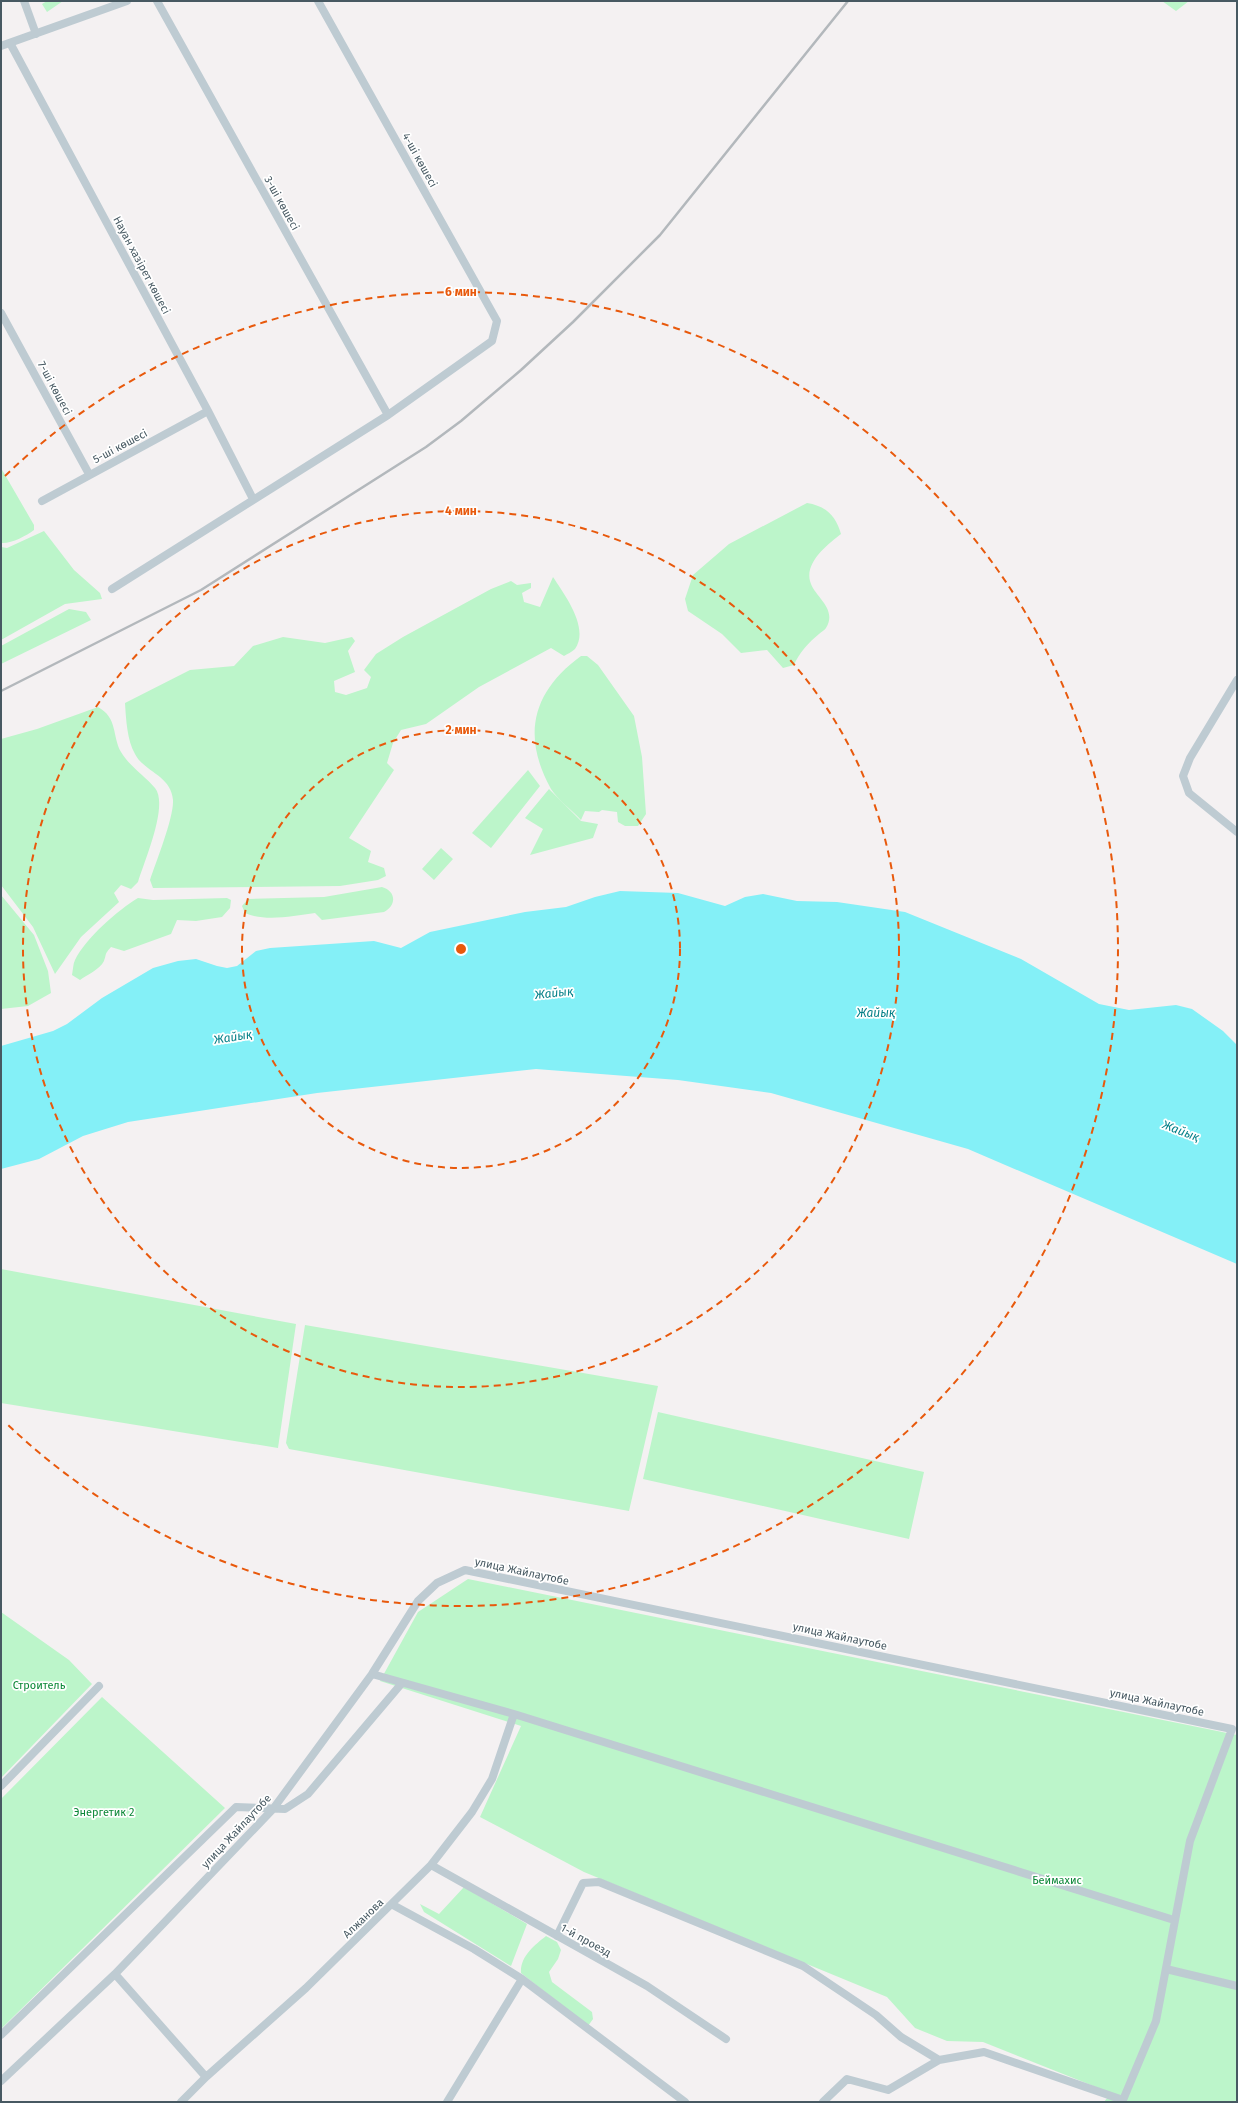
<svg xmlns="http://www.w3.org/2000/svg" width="1238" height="2103" font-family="'Fira Sans',sans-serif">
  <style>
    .green { fill: #bcf5ca }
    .water { fill: #84f0f7 }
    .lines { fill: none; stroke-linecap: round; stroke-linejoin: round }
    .minor { stroke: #becbd2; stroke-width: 8 }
    .rail { stroke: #b3b8bc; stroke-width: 2.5 }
    .ring { fill: none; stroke: #e8590c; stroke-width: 2; stroke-dasharray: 7 5 }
    .labels { text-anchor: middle; stroke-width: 3.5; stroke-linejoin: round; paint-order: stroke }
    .street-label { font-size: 11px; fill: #475962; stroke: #fff }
    .park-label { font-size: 11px; fill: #0c8838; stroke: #fff }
    .water-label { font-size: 12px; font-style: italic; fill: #058088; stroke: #fff }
    .centre { fill: #e8590c; stroke: #fff; stroke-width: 2 }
    .ring-label { font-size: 12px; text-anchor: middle; font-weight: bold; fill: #e8590c; stroke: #fff; stroke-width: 3.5; stroke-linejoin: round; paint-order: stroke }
  </style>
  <rect width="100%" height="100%" fill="#f4f1f2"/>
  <path class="green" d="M47 1H63L47 12 42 4Z
    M1162 1H1189L1176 11Z
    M1 468 34 525V530C26 536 11 544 1 543Z
    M807 503C826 506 836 516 841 534 828 544 805 562 810 581 814 597 838 608 826 628 825 630 821 632 819 634 809 642 799 653 794 665L783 668 767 650 741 653 722 634 688 611 685 599 693 575 729 544Z
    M44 531 74 570 100 593 102 599 65 604 1 640V547L7 548Z
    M553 577C564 594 590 628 575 649 572 652 567 654 564 656L551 648 479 687 426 724 401 730 393 743 387 763 394 770 349 838 371 851 368 862 384 868 386 876 378 880 340 886 153 888 150 880C156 862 174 817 173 800 171 775 144 772 135 754 127 740 126 719 125 703L190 670 234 666 253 646 283 637 325 643 352 637 355 641 348 651 355 672 334 681 335 692 346 695 367 688 371 677 364 670 376 654 403 637 491 589 511 581 517 585 531 583V588L522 593 524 602 540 607Z
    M69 609 86 612 91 620 1 664V646Z
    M581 656H587L598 665 634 716 642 757 646 814 638 826H625L618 822 617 812 602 810 599 812 585 811 581 820C572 810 558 800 551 789 521 735 533 691 581 656Z
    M98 707C118 718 112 736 121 752 130 767 144 775 155 788 169 805 144 862 138 882L131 889 121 885 114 893 119 902 81 937 55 974 33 927 1 885V739L37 729Z
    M528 770 540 786 491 848 472 833Z
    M549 789 581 821 598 824 593 838 530 855 543 829 525 818Z
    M441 848 453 859 434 880 422 869Z
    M382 887C396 891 397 905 384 912L322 920 315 913C293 916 265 922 245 913L242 906 248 899 324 897Z
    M1 895 34 935 48 971 51 993 28 1006 1 1009Z
    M138 898 153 900 227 898 231 900 230 908 222 917 196 921 177 920 171 934 124 951 111 947C104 955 107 953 104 961 100 969 87 975 80 980L72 975C73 970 73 964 75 960 85 939 119 909 138 898Z
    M1 1269 296 1324 278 1448 1 1403Z
    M305 1325 658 1386 629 1511 289 1449 286 1443Z
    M658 1412 924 1472 909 1539 643 1479Z
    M468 1579 1237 1735V2102H1104L1111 2093 983 2042 947 2041 915 2028 887 1997 584 1872 480 1817 521 1726 380 1681 418 1612Z
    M1 1612 69 1660 92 1684 1 1778Z
    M102 1697 225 1808 1 2029V1799Z
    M464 1887 527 1924 511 1966 424 1912 420 1904 439 1914Z
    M546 1936 557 1942 561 1950 558 1959 549 1972 552 1982 592 2012 593 2019 588 2026 521 1973C520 1956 535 1945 546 1936Z"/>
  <path class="water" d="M620 891 678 893 725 906 745 897 763 894 797 901 837 902 905 912 1021 959 1099 1004 1129 1010 1176 1005 1192 1009 1223 1031 1237 1045V1264L968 1149 771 1093 678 1080 536 1069 317 1093 128 1122 83 1136 39 1159 1 1169V1046L53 1031 67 1024 102 998 153 968 178 961 196 959 217 966 227 968 237 966 256 951 270 948 374 941 401 948 430 932 525 912 566 907 595 897Z"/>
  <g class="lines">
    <path class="minor" d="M24 1 36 34
      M157 1 388 415
      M10 43 208 411 253 499
      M1 46 127 1
      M1 313 89 474
      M42 501 208 411
      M112 589 388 415 492 341 497 321 318 1
      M1237 680 1190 758 1183 776 1189 793 1237 832
      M372 1674 514 1714 1174 1920
      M1 1786 99 1686
      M431 1865 647 1986 726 2039
      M393 1905 474 1949 522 1979 685 2102
      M1166 1969 1237 1986
      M115 1974 206 2077
      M1 2035 236 1807 285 1809 308 1794 402 1683
      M1 2081 115 1974 273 1809 372 1674 418 1601 437 1583 465 1570 1232 1729 1190 1841 1156 2021 1123 2100 984 2052 939 2060 901 2037 876 2015 803 1966 599 1882 583 1883 557 1936
      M181 2102 206 2077 306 1988 431 1865 472 1812 492 1779 514 1714
      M447 2102 522 1979
      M823 2102 847 2079 888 2090 939 2060"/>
    <path class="rail" d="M1 691 201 590 426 447 461 421 521 370 573 322 660 235 848 1"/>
  </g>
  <g class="ring">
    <circle cx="461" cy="949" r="219"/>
    <circle cx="461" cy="949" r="438"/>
    <path d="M5 476A657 657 0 1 1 5 1422"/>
  </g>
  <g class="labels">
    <g class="street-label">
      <text transform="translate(420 160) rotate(61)" y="4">4-шi көшесі</text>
      <text transform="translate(282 203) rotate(61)" y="4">3-шi көшесі</text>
      <text transform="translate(142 265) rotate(62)" y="4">Науан хазірет көшесі</text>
      <text transform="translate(55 388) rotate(62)" y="4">7-шi көшесі</text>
      <text transform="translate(120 446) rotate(-28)" y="4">5-шi көшесі</text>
      <text transform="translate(522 1571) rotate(12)" y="4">улица Жайлаутобе</text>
      <text transform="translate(840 1636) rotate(12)" y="4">улица Жайлаутобе</text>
      <text transform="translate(1157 1702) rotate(12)" y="4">улица Жайлаутобе</text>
      <text transform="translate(236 1831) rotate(-47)" y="4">улица Жайлаутобе</text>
      <text transform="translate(363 1918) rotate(-44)" y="4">Алжанова</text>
      <text transform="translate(586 1940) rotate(29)" y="4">1-й проезд</text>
    </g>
    <g class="park-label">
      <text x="39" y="1689">Строитель</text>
      <text x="104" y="1816">Энергетик 2</text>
      <text x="1057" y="1884">Беймахис</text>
    </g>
    <g class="water-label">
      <text transform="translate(554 993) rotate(-6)" y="4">Жайық</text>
      <text x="876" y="1017">Жайық</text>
      <text transform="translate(233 1037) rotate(-9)" y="4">Жайық</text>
      <text transform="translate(1181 1131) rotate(21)" y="4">Жайық</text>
    </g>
  </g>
  <circle cx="461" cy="949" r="6" class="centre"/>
  <g class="ring-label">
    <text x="461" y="296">6 мин</text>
    <text x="461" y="515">4 мин</text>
    <text x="461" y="734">2 мин</text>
  </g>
  <rect width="1238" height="2103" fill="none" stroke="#475962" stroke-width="4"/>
</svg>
